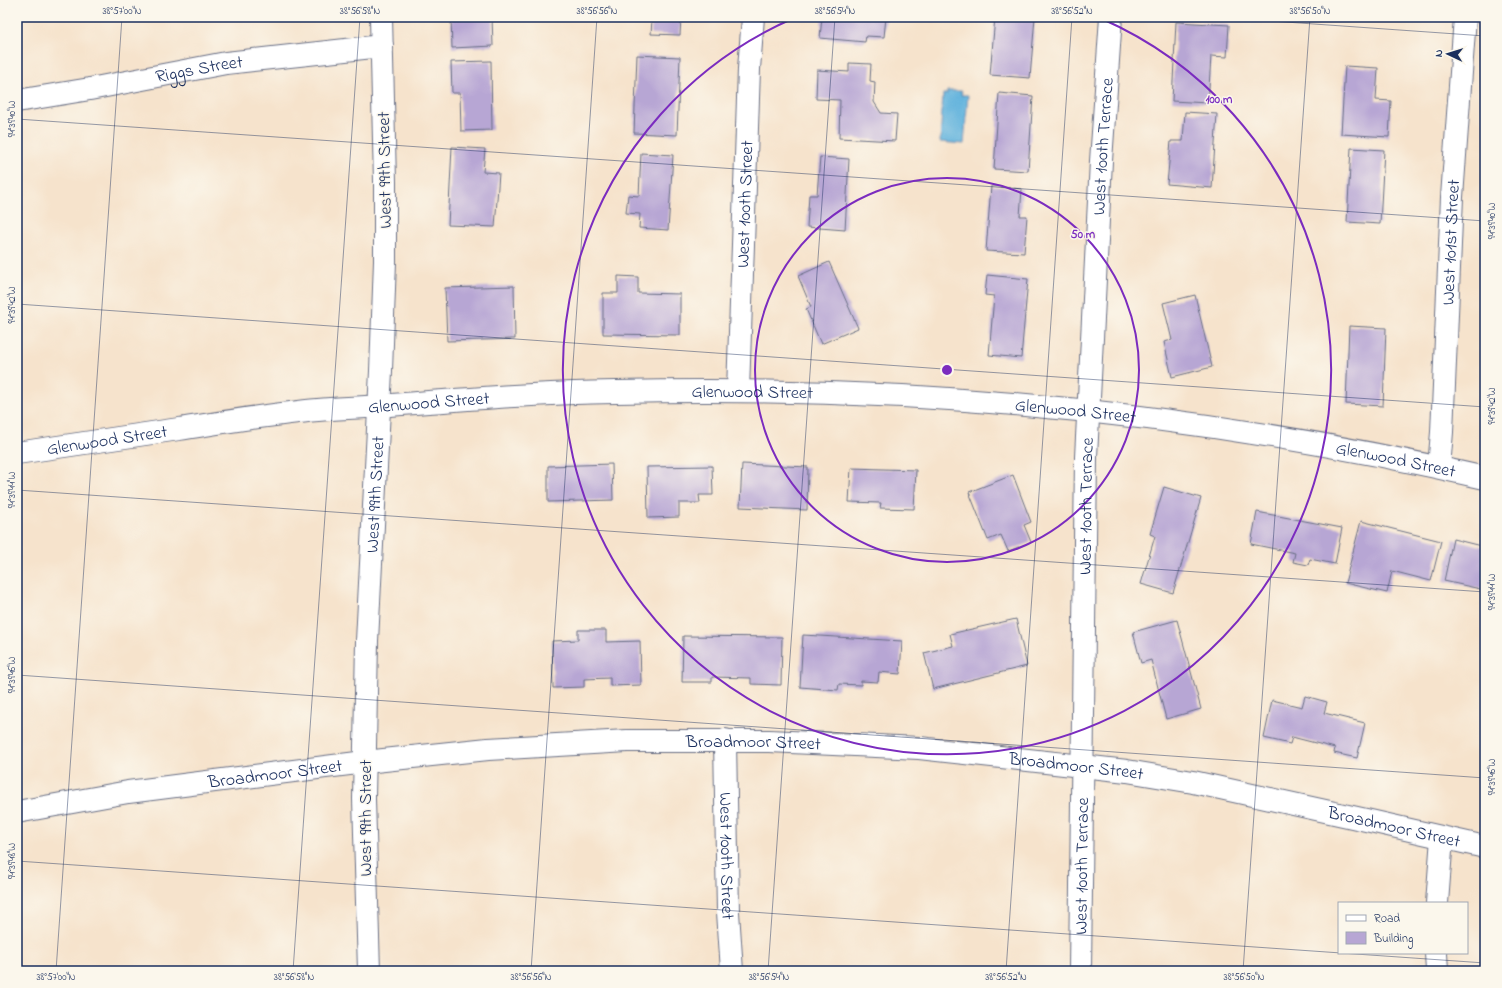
<svg xmlns="http://www.w3.org/2000/svg" width="1502" height="988" font-family="'Indie Flower',sans-serif">
  <style>
    .water { fill: #62b3dd; stroke: #3e719e }
    .building { fill: #b7a6d4 }
    .lines { fill: none; stroke-linecap: round; stroke-linejoin: round }
    .minor-casing { stroke: #686e84; stroke-width: 24 }
    .minor { stroke: #fff; stroke-width: 22 }
    .ticks { fill: none; stroke: #1b2f5e; stroke-width: 1; stroke-opacity: 0.45 }
    .ring { fill: none; stroke: #7b2cbf; stroke-width: 2 }
    .labels { text-anchor: middle; stroke-width: 3; stroke-linejoin: round; paint-order: stroke }
    .street-label { font-size: 18px; fill: #1b2f5e; stroke: #fbf7ec }
    .centre { fill: #7b2cbf; stroke: #fbf7ec; stroke-width: 2 }
    .ring-label { font-size: 12px; text-anchor: middle; font-weight: bold; fill: #7b2cbf; stroke: #fbf7ec; stroke-width: 3; stroke-linejoin: round; paint-order: stroke }
    .neatline { fill: none; stroke: #1b2f5e; stroke-width: 1.5 }
    .ticks-label { font-size: 10px; text-anchor: middle; fill: #1b2f5e }
  </style>
  <rect width="100%" height="100%" fill="#fbf7ec"/>
  <filter id="ink" filterUnits="userSpaceOnUse"><feTurbulence type="fractalNoise" baseFrequency=".025" numOctaves="2"/><feDisplacementMap in="SourceGraphic" scale="8" xChannelSelector="R" yChannelSelector="G"/><feConvolveMatrix kernelMatrix="1 2 1 2 8 2 1 2 1" color-interpolation-filters="sRGB"/></filter>
  <filter id="wash" filterUnits="userSpaceOnUse"><feTurbulence type="fractalNoise" baseFrequency=".012" numOctaves="4" result="noise"/><feDisplacementMap in="SourceGraphic" scale="16" xChannelSelector="R" yChannelSelector="G"/><feGaussianBlur stdDeviation="0.9" result="paint"/><feColorMatrix in="noise" values="0 0 0 0 0 0 0 0 0 0 0 0 0 0 0 0 0 1.4 0 .05"/><feComposite in="paint" operator="in"/></filter>
  <g filter="url(#wash)">
    <rect width="100%" height="100%" fill="#f6e3cc"/>
    <path class="water" d="M947 91H962L961 95H968L964 144 940 142 943 94H947Z"/>
    <g id="blocks">
      <path class="building" d="M451 17H492L493 46 452 48Z
        M637 17H681L680 35 651 34 652 19 637 18Z
        M822 17H886L884 37 866 36 865 42 820 38Z
        M995 17H1035L1030 78 990 75Z
        M1176 22 1229 25 1227 57 1211 56 1208 103 1172 101Z
        M637 55 680 57 677 135 634 133Z
        M491 61 492 130 461 131 460 93H452L451 62Z
        M849 63 871 64 870 81 875 82 874 102 881 113 897 114 895 141 839 138 840 100 816 99 817 70 849 72Z
        M1345 66 1378 68 1376 100 1391 101 1389 137 1341 134Z
        M999 93 1033 96 1028 171 994 169Z
        M1185 112 1217 114 1212 188 1167 184 1171 141H1183Z
        M452 147 485 149 483 172 499 173 495 227 448 225Z
        M1351 148 1384 150 1380 224 1347 222Z
        M641 153 673 155 668 230 639 228 640 214 626 213 628 195 639 196Z
        M820 157 849 159 845 230 807 227 809 195H817Z
        M991 186 1022 189 1020 216H1027L1024 253 986 251Z
        M829 262 858 328 821 344 806 309 811 307 798 276Z
        M987 275 1028 279 1021 358 989 355 994 296 985 295Z
        M618 276 638 277V293L680 294V335L603 334V293H618Z
        M514 286 515 339 447 341 445 288Z
        M1195 295 1212 367 1172 377 1164 342 1172 340 1163 303Z
        M1349 326 1386 328 1383 406 1346 404Z
        M612 464 613 500 548 502V466Z
        M742 464 808 467 807 510 740 507Z
        M712 466 713 495H699L700 503H679V517L648 518 647 467Z
        M851 468 916 470 914 509 880 508 881 503 849 502Z
        M1013 475 1031 522 1024 525 1031 542 1008 551 1001 535 988 540 969 492Z
        M1164 487 1201 498 1173 593 1141 584 1155 536 1150 534Z
        M1257 512 1342 528 1335 564 1310 559 1308 565 1293 562 1295 553 1251 544Z
        M1361 521 1441 541 1431 581 1392 571 1387 593 1345 583Z
        M1453 539 1485 547V590L1444 581Z
        M1016 619 1027 666 933 689 924 653 953 646 950 634Z
        M1177 620 1201 709 1166 719 1151 660 1141 663 1133 632Z
        M578 630H606V642L640 641 641 685 610 686V678L584 679V687L553 688 552 641 578 640Z
        M803 635 902 641 900 674 879 672 878 682 861 681V685L839 684 838 690 800 687Z
        M683 636 782 637 781 685 751 684V678L712 677V682H682Z
        M1305 696 1327 702 1324 713 1365 723 1357 758 1334 753 1335 748 1292 737 1290 744 1264 738 1272 700 1302 707Z"/>
    </g>
  </g>
  <g filter="url(#ink)">
    <use href="#blocks" fill-opacity="0" stroke="#686e84" stroke-width="1"/>
    <g class="lines">
      <defs>
        <g id="minor">
          <path id="s1" d="M17 101 90 89 226 63 382 46"/>
          <path id="s2" d="M738 391 749 69 753 17"/>
          <path id="s3" d="M17 453C71 445 125 437 179 429 225 422 272 414 318 410 338 408 358 408 378 406 457 400 536 393 615 392 906 385 1201 412 1485 478"/>
          <path id="s4" d="M1439 467 1442 432 1452 197 1465 17"/>
          <path id="s5" d="M725 740 728 912 732 971"/>
          <path id="s6" d="M17 812 128 792 365 762 488 749 627 741H769L919 748 1127 771 1193 782 1366 820 1485 847"/>
          <path d="M1437 903 1442 838"/>
          <path d="M1436 953 1437 971"/>
          <path id="s7" d="M369 971 364 799 367 641 381 371 385 261V182L381 17"/>
          <path id="s8" d="M1080 971 1086 457 1101 161 1111 17"/>
        </g>
      </defs>
      <use href="#minor" class="minor-casing"/>
      <use href="#minor" class="minor"/>
    </g>
  </g>
  <path class="ticks" d="M1214 17 1485 36M17 119 1485 221M17 304 1485 407M17 490 1485 592M17 675 1485 778M17 861 1485 963M56 971 122 17M293 971 360 17M531 971 597 17M768 971 835 17M1006 971 1072 17M1243 971 1310 17M1481 971 1485 909"/>
  <g class="ring">
    <circle cx="947" cy="370" r="192"/>
    <path d="M1100 18A384 384 0 1 1 794 18"/>
  </g>
  <g class="labels">
    <g class="street-label">
      <text dy="6" stroke="none"><textPath href="#s1" startOffset="185">Riggs Street</textPath></text>
      <text dy="6" stroke="none"><textPath href="#s8" startOffset="825">West 100th Terrace</textPath></text>
      <text transform="translate(384 170) rotate(-91)" y="6">West 99th Street</text>
      <text dy="6" stroke="none"><textPath href="#s2" startOffset="187">West 100th Street</textPath></text>
      <text dy="6" stroke="none"><textPath href="#s4" startOffset="225">West 101st Street</textPath></text>
      <text dy="6" stroke="none"><textPath href="#s3" startOffset="739">Glenwood Street</textPath></text>
      <text dy="6" stroke="none"><textPath href="#s3" startOffset="415">Glenwood Street</textPath></text>
      <text dy="6" stroke="none"><textPath href="#s3" startOffset="1063">Glenwood Street</textPath></text>
      <text dy="6" stroke="none"><textPath href="#s3" startOffset="91">Glenwood Street</textPath></text>
      <text dy="6" stroke="none"><textPath href="#s3" startOffset="1387">Glenwood Street</textPath></text>
      <text dy="6" stroke="none"><textPath href="#s7" startOffset="477">West 99th Street</textPath></text>
      <text dy="6" stroke="none"><textPath href="#s8" startOffset="465">West 100th Terrace</textPath></text>
      <text dy="6" stroke="none"><textPath href="#s6" startOffset="741">Broadmoor Street</textPath></text>
      <text dy="6" stroke="none"><textPath href="#s6" startOffset="1065">Broadmoor Street</textPath></text>
      <text dy="6" stroke="none"><textPath href="#s6" startOffset="261">Broadmoor Street</textPath></text>
      <text transform="translate(365 818) rotate(-90)" y="6">West 99th Street</text>
      <text dy="6" stroke="none"><textPath href="#s6" startOffset="1389">Broadmoor Street</textPath></text>
      <text dy="6" stroke="none"><textPath href="#s5" startOffset="116">West 100th Street</textPath></text>
      <text dy="6" stroke="none"><textPath href="#s8" startOffset="105">West 100th Terrace</textPath></text>
    </g>
  </g>
  <circle cx="947" cy="370" r="6" class="centre"/>
  <g class="ring-label">
    <text x="1219" y="103">100 m</text>
    <text x="1083" y="238">50 m</text>
  </g>
  <rect width="1502" height="988" fill="none" stroke="#fbf7ec" stroke-width="44"/>
  <rect x="1338" y="902" width="130" height="52" fill="#fbf7ec" stroke="#a1a7b3"/>
  <rect x="1346" y="915" width="20" height="6" fill="#ffffff" stroke="#a1a7b3"/>
  <text x="1374" y="922" font-size="12" fill="#1b2f5e">Road</text>
  <rect x="1346" y="932" width="20" height="12" fill="#b7a6d4" stroke="#a1a7b3"/>
  <text x="1374" y="942" font-size="12" fill="#1b2f5e">Building</text>
  <g transform="translate(1448 54) rotate(274)" stroke="#fbf7ec" stroke-width="3" paint-order="stroke">
  <path d="M0-3L7 15L0 10L-7 15Z" fill="#1b2f5e"/>
  <text y="-6" font-size="11" font-weight="bold" text-anchor="middle" fill="#1b2f5e">N</text>
  </g>
  <rect x="22" y="22" width="1458" height="944" class="neatline"/>
  <g class="ticks-label">
    <text x="122" y="14">38°57'00"N</text>
    <text x="360" y="14">38°56'58"N</text>
    <text x="597" y="14">38°56'56"N</text>
    <text x="835" y="14">38°56'54"N</text>
    <text x="1072" y="14">38°56'52"N</text>
    <text x="1310" y="14">38°56'50"N</text>
    <text transform="translate(11 119) rotate(-90)" y="4">94°39'40"W</text>
    <text transform="translate(1491 221) rotate(-90)" y="4">94°39'40"W</text>
    <text transform="translate(11 305) rotate(-90)" y="4">94°39'42"W</text>
    <text transform="translate(1491 406) rotate(-90)" y="4">94°39'42"W</text>
    <text transform="translate(11 490) rotate(-90)" y="4">94°39'44"W</text>
    <text transform="translate(1491 592) rotate(-90)" y="4">94°39'44"W</text>
    <text transform="translate(11 675) rotate(-90)" y="4">94°39'46"W</text>
    <text transform="translate(1491 777) rotate(-90)" y="4">94°39'46"W</text>
    <text transform="translate(11 861) rotate(-90)" y="4">94°39'48"W</text>
    <text x="56" y="980">38°57'00"N</text>
    <text x="294" y="980">38°56'58"N</text>
    <text x="531" y="980">38°56'56"N</text>
    <text x="769" y="980">38°56'54"N</text>
    <text x="1006" y="980">38°56'52"N</text>
    <text x="1244" y="980">38°56'50"N</text>
  </g>
</svg>
